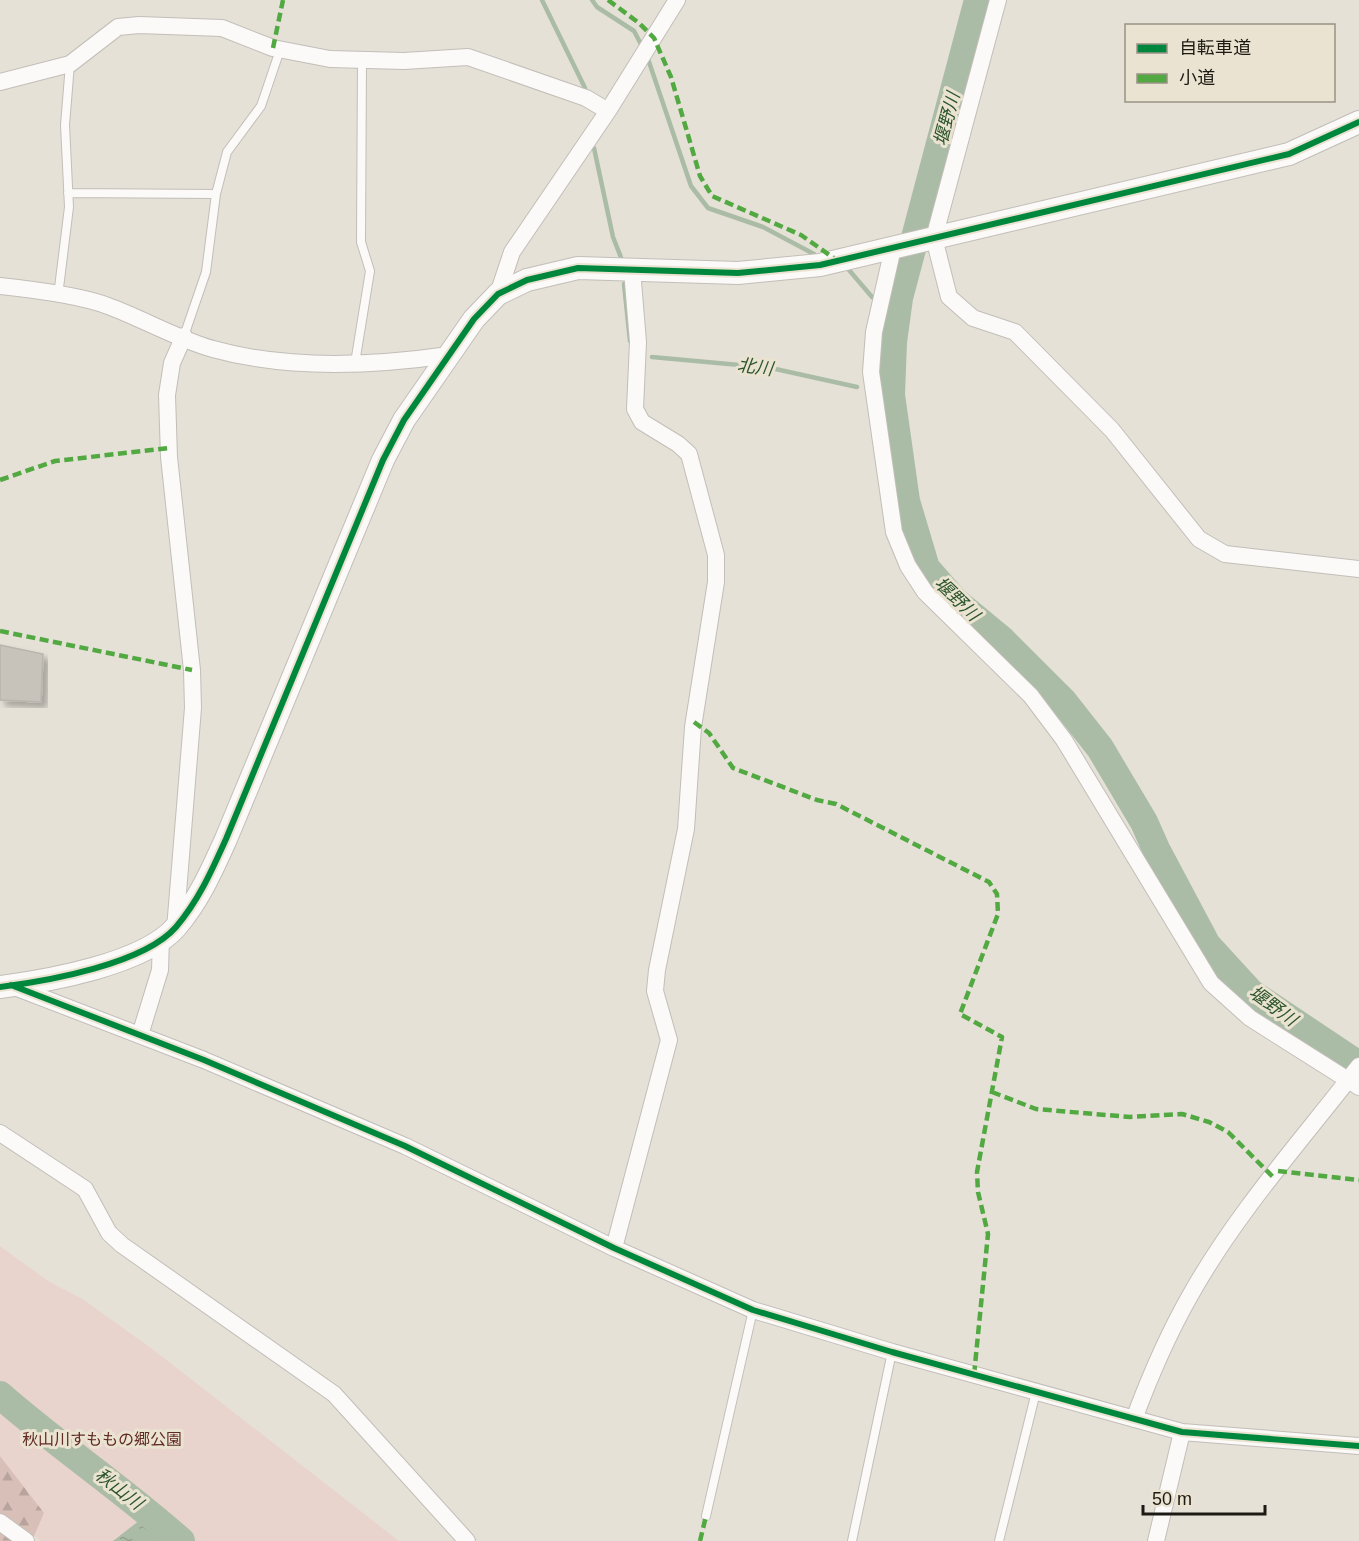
<svg xmlns="http://www.w3.org/2000/svg" width="1359" height="1541" font-family="Arial,'Noto Sans JP',sans-serif">
  <style>
    .green { fill: #e9d4cd }
    .forest { fill: url(#forest-firs) }
    .water { fill: url(#water-ripples) }
    .lines { fill: none; stroke-linecap: round; stroke-linejoin: round }
    .stream { stroke: #aabca5; stroke-width: 4.5 }
    .river { stroke: #aabca5; stroke-width: 28 }
    .building { fill: #c7c2ba; stroke: #b9b4ae; stroke-width: 1.5; filter: url(#shadow) }
    .lane-casing { stroke: #c2beb8; stroke-width: 10 }
    .street-casing { stroke: #c2beb8; stroke-width: 18 }
    .secondary-casing { stroke: #c2beb8; stroke-width: 24 }
    .lane { stroke: #fbfaf9; stroke-width: 8 }
    .street { stroke: #fbfaf9; stroke-width: 16 }
    .secondary { stroke: #fbfaf9; stroke-width: 22 }
    .quiet { stroke: #52a942; stroke-width: 4.5; stroke-dasharray: 9 4.5; stroke-linecap: butt }
    .cycleway-casing { stroke: #ebe3d1; stroke-width: 10 }
    .cycleway { stroke: #00873e; stroke-width: 6 }
    .labels { text-anchor: middle; stroke-width: 6; stroke-linejoin: round; paint-order: stroke }
    .park-label { font-size: 16px; fill: #612b24; stroke: #ebe3d1 }
    .water-label { font-size: 18px; font-style: italic; fill: #2c552c; stroke: #ebe3d1 }
  </style>
  <defs>
    <pattern id="forest-firs" width="22" height="20" patternUnits="userSpaceOnUse" patternTransform="scale(1.5)"><rect width="22" height="20" fill="#d8c0b8"/><path d="M5 1l3.5 6h-7zM16 11l3.5 6h-7z" fill="#b9a49d"/></pattern>
    <pattern id="water-ripples" width="26" height="14" patternUnits="userSpaceOnUse" patternTransform="scale(1.5)"><rect width="26" height="14" fill="#aabca5"/><path d="M2 4q2-2 4 0t4 0M15 11q2-2 4 0t4 0" fill="none" stroke="#92a18d"/></pattern>
    <filter id="shadow"><feDropShadow dx="5.5" dy="5.5" stdDeviation="3" flood-color="#0004"/></filter>
  </defs>
  <rect width="100%" height="100%" fill="#e5e1d7"/>
  <path class="green" d="M0 1246 48 1281 84 1300 155 1351 399 1541H41L0 1512Z"/>
  <path class="forest" d="M0 1456 44 1513 32 1541H0Z"/>
  <path class="water" d="M140 1520 164 1541H113Z"/>
  <g class="lines">
    <path class="stream" d="M542 0 585 88
      M592 0 597 7 634 31 643 48
      M647 56 691 186 708 208 763 227 814 254
      M594 148 613 237 622 260
      M849 270 872 297
      M624 284 630 341
      M887 330 893 342
      M652 357 771 368 857 387"/>
    <path class="river" d="M978 0 899 298 893 342 891 395 906 501 926 568 955 601 1001 639 1063 701 1100 748 1144 822 1156 849 1207 945 1251 993 1359 1065
      M0 1395C58 1446 123 1489 181 1541"/>
  </g>
  <path class="building" d="M0 645 43 654 41 702 0 700Z"/>
  <g class="lines">
    <defs>
      <path id="lane" d="M68 193 216 194
        M58 296 69 207 65 125 70 64
        M184 336 206 272 216 194 227 152 261 106 280 50
        M355 363 370 271 361 242 362 60
        M706 1516 753 1310
        M852 1541 892 1352
        M999 1541 1036 1392"/>
      <path id="street" d="M998 0 934 238 949 297 973 318 1015 332 1112 430 1199 539 1225 554 1359 569
        M0 82 70 64 118 27 139 25 222 28 273 48 330 59 404 61 468 57 586 98 608 111
        M893 248 874 332 871 372 894 532 908 566 925 592 1031 696 1064 740 1211 983 1250 1018 1359 1087
        M0 286C28 289 82 296 108 306 141 318 180 340 213 349 288 370 373 366 449 355
        M498 294 512 252 608 111 677 0
        M175 929 193 708 192 670 169 457 167 395 172 363 184 336
        M12 986 204 1060 405 1146 614 1248 753 1310 892 1352 1182 1432 1359 1446
        M140 1035 160 970 161 939
        M0 1133 85 1189 109 1233 122 1245 334 1394 467 1541
        M614 1248 669 1040 655 991 657 970 686 829 693 727 716 582V555L689 454 678 444 642 422 635 409 638 342 632 270
        M1134 1419C1150 1376 1168 1334 1191 1294 1237 1212 1302 1140 1359 1066
        M0 1522 26 1541
        M1156 1541 1182 1432"/>
      <path id="secondary" d="M0 987C48 981 144 964 176 927 199 900 212 870 226 839L383 460 404 420 474 319 498 294 527 280 578 268 738 273 820 265 1289 154 1359 122"/>
    </defs>
    <use href="#lane" class="lane-casing"/>
    <use href="#street" class="street-casing"/>
    <use href="#secondary" class="secondary-casing"/>
    <use href="#lane" class="lane"/>
    <use href="#street" class="street"/>
    <use href="#secondary" class="secondary"/>
    <path class="quiet" d="M608 0 639 23 654 38 671 77 700 176 712 196 801 235 838 261
      M273 48 283 0
      M0 480 55 461 169 448
      M0 631 192 670
      M694 722 709 733 733 768 817 800 836 804 989 882 997 894 998 914 960 1014 1002 1037 977 1172 978 1192 988 1234 974 1375
      M992 1092 1036 1109 1130 1117 1182 1114 1209 1122 1228 1132 1273 1177
      M1278 1171 1359 1180
      M700 1541 706 1516"/>
    <defs>
      <path id="cycleway" d="M11 985 204 1060 405 1146 614 1248 753 1310 892 1352 1182 1432 1359 1446
        M0 987C48 981 144 964 176 927 199 900 212 870 226 839L383 460 404 420 474 319 498 294 527 280 578 268 738 273 820 265 1289 154 1359 122"/>
    </defs>
    <use href="#cycleway" class="cycleway-casing"/>
    <use href="#cycleway" class="cycleway"/>
  </g>
  <g class="labels">
    <g class="park-label">
      <text x="102" y="1445">秋山川すももの郷公園</text>
    </g>
    <g class="water-label">
      <text transform="translate(947 119) rotate(-75)" y="6">堰野川</text>
      <text transform="translate(755 367) rotate(7)" y="6">北川</text>
      <text transform="translate(957 599) rotate(44)" y="6">堰野川</text>
      <text transform="translate(1273 1006) rotate(36)" y="6">堰野川</text>
      <text transform="translate(119 1489) rotate(38)" y="6">秋山川</text>
    </g>
  </g>
  <rect x="1125" y="24" width="210" height="78" fill="#ebe3d1" stroke="#999385" stroke-width="1.5"/>
  <rect x="1137" y="44" width="30" height="9" fill="#00873e" stroke="#999385" stroke-width="1.5"/>
  <text x="1179" y="54" font-size="18" fill="#1d1a14">自転車道</text>
  <rect x="1137" y="74" width="30" height="9" fill="#52a942" stroke="#999385" stroke-width="1.5"/>
  <text x="1179" y="84" font-size="18" fill="#1d1a14">小道</text>
  <path d="M1143 1505v9h122v-9" fill="none" stroke="#1d1a14" stroke-width="3"/>
  <text x="1152" y="1505" font-size="18" fill="#1d1a14" stroke="#ebe3d1" stroke-width="4.5" paint-order="stroke">50 m</text>
</svg>
